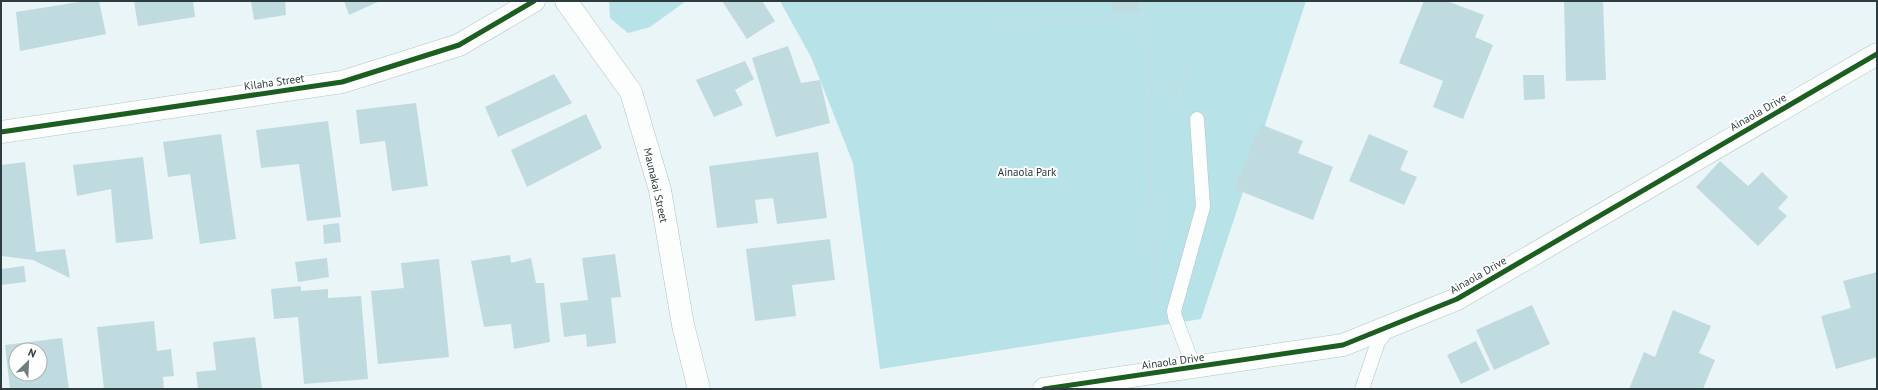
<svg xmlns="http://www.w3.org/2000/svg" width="1878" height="390" font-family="'PT Sans',sans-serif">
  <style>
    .green { fill: #b7e2e8 }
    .building { fill: #c0dbdf; fill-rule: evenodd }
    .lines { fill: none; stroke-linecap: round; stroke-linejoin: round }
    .service-casing { stroke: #b7c3c5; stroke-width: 15 }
    .minor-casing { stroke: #b7c3c5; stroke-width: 23 }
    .tertiary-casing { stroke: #b7c3c5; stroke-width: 23 }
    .path { stroke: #d7dbdb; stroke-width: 2.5; stroke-dasharray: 1 3; stroke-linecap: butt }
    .service { stroke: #fcfefe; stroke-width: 14 }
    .minor { stroke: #fcfefe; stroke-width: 22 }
    .tertiary { stroke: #fcfefe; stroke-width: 22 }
    .cycleway-casing { stroke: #fff; stroke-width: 8 }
    .cycleway { stroke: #1b5e20; stroke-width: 5 }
    .labels { text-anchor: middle; stroke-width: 4; stroke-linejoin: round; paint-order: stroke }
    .street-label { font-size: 11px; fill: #2d3c3e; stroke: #fff }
    .park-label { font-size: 11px; fill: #1d3234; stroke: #fff }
  </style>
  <rect width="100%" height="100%" fill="#e9f5f7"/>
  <path class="green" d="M609 1H686L650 27 628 33 610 18Z
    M780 1H1306L1201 319 880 369 853 163 811 57Z"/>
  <path class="building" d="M85 1H99L106 34 20 51 16 12Z
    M134 1H193L195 17 138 26Z
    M251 1H285L286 15 254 20Z
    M344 1H380L349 15Z
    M722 1H762L775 21 747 39Z
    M1112 1H1138L1139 12 1112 13Z
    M1424 1H1447L1484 15 1475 37 1493 45 1463 119 1433 107 1443 81 1399 63Z
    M1564 1H1603L1606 80 1566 81Z
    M788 46 801 83 820 80 830 123 776 137 752 58Z
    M745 61 754 79 735 90 743 105 714 117 696 80Z
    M554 74 572 103 498 137 485 107Z
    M1523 75H1544L1545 99 1524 100Z
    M416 103 428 186 392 191 385 141 360 144 356 110Z
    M586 114 602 148 527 187 511 150Z
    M328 121 341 217 307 221 299 164 261 168 256 130Z
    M1260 124 1303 141 1298 153 1333 167 1313 220 1235 189Z
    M221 134 236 239 200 244 190 174 168 177 163 142Z
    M1369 134 1408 151 1400 170 1417 177 1404 205 1349 181Z
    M818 152 827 218 777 224 773 198 755 200 758 223 717 228 709 166Z
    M143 157 153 239 116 243 111 189 77 196 73 165Z
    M1720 161 1748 186 1762 172 1788 197 1778 208 1787 216 1758 246 1696 187Z
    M25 162 36 252 65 249 70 278 33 260 2 256 1 165Z
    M339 223 341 242 324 244 323 225Z
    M830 239 835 280 792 285 796 316 755 321 746 249Z
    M615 254 621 297 611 298 616 343 587 347 586 334 564 337 560 303 588 300 582 258Z
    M510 255 511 263 531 258 536 283H544L550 342 514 349 511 324 484 327 471 261Z
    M327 258 329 277 298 282 295 262Z
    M439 259 449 357 378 364 371 291 404 288 401 263Z
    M24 266 26 282 1 285V269Z
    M1877 272V357L1836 369 1821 316 1851 308 1843 281Z
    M301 286V291L328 289V298L361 296 368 379 304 384 298 317 274 319 271 289Z
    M1532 305 1550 344 1494 370 1476 330Z
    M1673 310 1711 326 1699 353 1715 360 1703 389H1629L1644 352 1655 357Z
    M154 321 157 351 171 349 174 376 163 377 164 389H104L97 327Z
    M255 337 262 389H198L196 372 216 370 213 342Z
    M62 338 69 389H10L5 345ZM16 350H40V374H16Z
    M1476 341 1490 370 1461 384 1447 355Z"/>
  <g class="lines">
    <defs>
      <path id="service" d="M1194 368 1175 317 1174 311 1203 207 1197 119
        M1362 389 1378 342 1388 329"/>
      <path id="minor" d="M566 1 631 92 660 190 683 325 699 389
        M1 132 342 82 459 45 534 1"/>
      <path id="tertiary" d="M1044 389 1343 345 1457 299 1877 54"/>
    </defs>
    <use href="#service" class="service-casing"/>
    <use href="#minor" class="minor-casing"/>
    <use href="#tertiary" class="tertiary-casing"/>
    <path class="path" d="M992 1 993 23 1146 15
      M1146 1 1154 300
      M1179 91 1180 107
      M1149 92 1179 91 1190 66"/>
    <use href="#service" class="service"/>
    <use href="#minor" class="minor"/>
    <use href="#tertiary" class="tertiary"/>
    <defs>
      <path id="cycleway" d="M1 132 342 82 459 45 534 1
        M1044 389 1343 345 1457 299 1877 54"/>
    </defs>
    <use href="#cycleway" class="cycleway-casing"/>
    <use href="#cycleway" class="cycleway"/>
  </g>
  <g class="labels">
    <g class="street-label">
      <text transform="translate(274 82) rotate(-8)" y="4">Kilaha Street</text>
      <text transform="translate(1758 112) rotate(-30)" y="4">Ainaola Drive</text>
      <text transform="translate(656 185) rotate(77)" y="4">Maunakai Street</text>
      <text transform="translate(1478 275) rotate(-30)" y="4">Ainaola Drive</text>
      <text transform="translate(1173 361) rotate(-8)" y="4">Ainaola Drive</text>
    </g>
    <g class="park-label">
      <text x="1027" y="176">Ainaola Park</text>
    </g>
  </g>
  <rect width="1878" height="390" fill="none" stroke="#2d3c3e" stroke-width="4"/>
  <g transform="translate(28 362) rotate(24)"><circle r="19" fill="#ffffff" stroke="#abb1b2"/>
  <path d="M0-3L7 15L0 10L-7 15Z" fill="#6f7d7f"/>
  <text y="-6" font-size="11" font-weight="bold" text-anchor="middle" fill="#2d3c3e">N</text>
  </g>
</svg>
